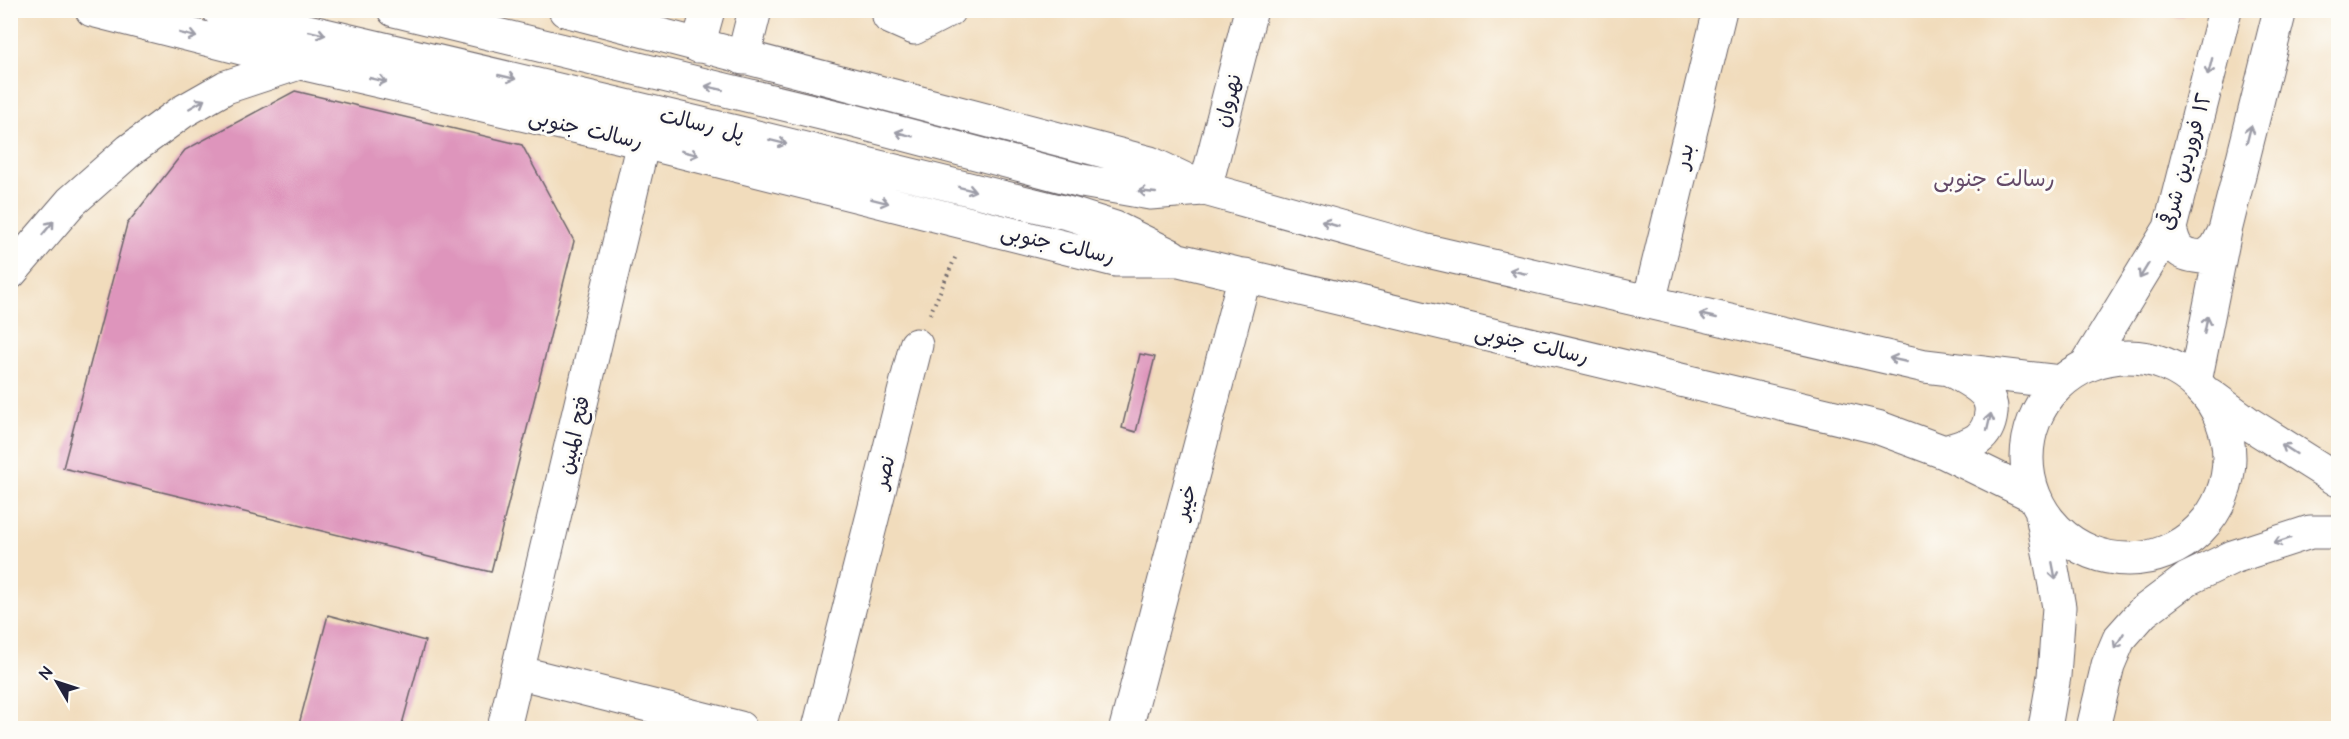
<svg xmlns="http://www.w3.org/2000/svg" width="2349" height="739" font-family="'Architects Daughter','Playpen Sans Arabic',sans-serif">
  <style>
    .building { fill: #de95bc }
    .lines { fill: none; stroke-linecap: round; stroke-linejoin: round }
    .minor-casing { stroke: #6a6368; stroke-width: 35 }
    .major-casing { stroke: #6a6368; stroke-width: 35 }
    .path { stroke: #6a6368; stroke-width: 4; stroke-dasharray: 1.5 4.5; stroke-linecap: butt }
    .minor { stroke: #fff; stroke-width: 33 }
    .major { stroke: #fff; stroke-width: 33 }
    .oneway { stroke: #9c9ca7 }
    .labels { text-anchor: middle; stroke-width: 6; stroke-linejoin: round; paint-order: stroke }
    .street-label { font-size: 21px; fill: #22223b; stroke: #fdfcf7 }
    .neighbourhood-label { font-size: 22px; fill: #644a68; stroke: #fdfcf7 }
  </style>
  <rect width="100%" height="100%" fill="#fdfcf7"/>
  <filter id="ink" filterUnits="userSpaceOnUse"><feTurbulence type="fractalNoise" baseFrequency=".0167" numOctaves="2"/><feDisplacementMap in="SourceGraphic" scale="12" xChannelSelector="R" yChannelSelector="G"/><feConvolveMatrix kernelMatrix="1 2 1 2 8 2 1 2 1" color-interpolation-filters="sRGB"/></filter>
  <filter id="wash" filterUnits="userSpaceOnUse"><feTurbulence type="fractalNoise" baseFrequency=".008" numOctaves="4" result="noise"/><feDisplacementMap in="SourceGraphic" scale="24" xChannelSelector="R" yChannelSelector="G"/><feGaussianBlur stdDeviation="1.35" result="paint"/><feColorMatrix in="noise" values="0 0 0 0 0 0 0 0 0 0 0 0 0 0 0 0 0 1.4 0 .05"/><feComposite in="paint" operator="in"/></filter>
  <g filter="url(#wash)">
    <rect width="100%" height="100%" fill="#f1dcbc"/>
    <g id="blocks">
      <path class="building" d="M2174 10H2185L2183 17H2173Z
        M295 91 522 145 574 241 491 572 63 468 127 224 185 150Z
        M1140 354 1155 357 1136 432 1122 428Z
        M328 615 425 641 401 728H298Z"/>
    </g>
  </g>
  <g filter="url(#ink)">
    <use href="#blocks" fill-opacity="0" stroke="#6a6368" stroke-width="1.5"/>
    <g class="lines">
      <defs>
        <path id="minor" d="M889 10V17L914 28 949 10
          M698 46 708 10
          M743 58 755 10
          M1205 189 1251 10
          M1649 302 1720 10
          M517 672 740 728
          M504 728 643 142
          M819 728 916 345
          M1126 728 1245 275"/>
        <path id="major" d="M92 10 301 63 643 142 1115 260H1179L1877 427 1944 452 2032 495
          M219 10 740 133 1071 214 1115 228 1172 256
          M394 10 854 121 1082 181 1150 193 1203 189
          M565 10 1150 163 1205 189 1423 250 1925 366 2060 382
          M2170 228C2175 251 2181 256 2205 257L2216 248 2225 231
          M10 273 71 202 130 150 182 112 226 87 299 63
          M2027 458a101 101 0 1 1 202 0a101 101 0 1 1-202 0Z
          M2087 364 2170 228 2225 10
          M2195 382 2225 231 2280 10
          M2210 395 2251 425 2338 480
          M1944 452C1968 445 1988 442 1991 413 1992 406 1989 396 1983 391 1974 382 1962 377 1951 370
          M2042 514 2059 607 2054 676 2045 728
          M2093 728 2108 665 2119 639 2143 612 2187 579 2233 557 2310 532H2338"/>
      </defs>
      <use href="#minor" class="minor-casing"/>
      <use href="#major" class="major-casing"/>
      <path class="path" d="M45 10 60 13
        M930 314 956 256"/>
      <use href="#minor" class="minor"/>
      <use href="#major" class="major"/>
    </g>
    <defs><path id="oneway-shaft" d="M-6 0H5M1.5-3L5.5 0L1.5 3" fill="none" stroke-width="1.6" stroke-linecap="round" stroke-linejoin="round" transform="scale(1.5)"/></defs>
    <g class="oneway">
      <use href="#oneway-shaft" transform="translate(317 33) rotate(13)"/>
      <use href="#oneway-shaft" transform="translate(188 35) rotate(14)"/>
      <use href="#oneway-shaft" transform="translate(2210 67) rotate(104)"/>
      <use href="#oneway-shaft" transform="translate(507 77) rotate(13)"/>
      <use href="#oneway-shaft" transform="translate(378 80) rotate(13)"/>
      <use href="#oneway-shaft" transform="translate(714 88) rotate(-167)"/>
      <use href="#oneway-shaft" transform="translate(197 104) rotate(-30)"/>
      <use href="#oneway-shaft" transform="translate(904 134) rotate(-165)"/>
      <use href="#oneway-shaft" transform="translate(2249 134) rotate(-76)"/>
      <use href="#oneway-shaft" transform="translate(778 142) rotate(14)"/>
      <use href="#oneway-shaft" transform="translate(690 153) rotate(14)"/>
      <use href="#oneway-shaft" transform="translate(967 189) rotate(14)"/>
      <use href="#oneway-shaft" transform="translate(1147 192) rotate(-174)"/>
      <use href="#oneway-shaft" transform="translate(880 201) rotate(14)"/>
      <use href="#oneway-shaft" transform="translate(1330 224) rotate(-164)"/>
      <use href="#oneway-shaft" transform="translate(48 228) rotate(-50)"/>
      <use href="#oneway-shaft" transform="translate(2144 271) rotate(121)"/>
      <use href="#oneway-shaft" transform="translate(1518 272) rotate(-167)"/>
      <use href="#oneway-shaft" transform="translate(1708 316) rotate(-167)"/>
      <use href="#oneway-shaft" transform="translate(2206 325) rotate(-79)"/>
      <use href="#oneway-shaft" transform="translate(1898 360) rotate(-167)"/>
      <use href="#oneway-shaft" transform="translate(1989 422) rotate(-77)"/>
      <use href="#oneway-shaft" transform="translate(2289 449) rotate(-147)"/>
      <use href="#oneway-shaft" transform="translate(2282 541) rotate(162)"/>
      <use href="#oneway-shaft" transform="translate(2054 571) rotate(79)"/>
      <use href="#oneway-shaft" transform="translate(2119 641) rotate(121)"/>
    </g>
  </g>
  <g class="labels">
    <g class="street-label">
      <text transform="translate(1228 100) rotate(-76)" y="7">نهروان</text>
      <text transform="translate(702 124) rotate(13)" y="7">پل رسالت</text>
      <text transform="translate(586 129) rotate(13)" y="7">رسالت جنوبی</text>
      <text transform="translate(1684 156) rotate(-76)" y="7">بدر</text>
      <text transform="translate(2185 161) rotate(-74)" y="7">١٢ فروردین شرقی</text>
      <text transform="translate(1058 244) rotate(13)" y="7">رسالت جنوبی</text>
      <text transform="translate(1532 344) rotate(13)" y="7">رسالت جنوبی</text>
      <text transform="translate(574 435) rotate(-77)" y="7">فتح المبین</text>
      <text transform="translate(884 472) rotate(-76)" y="7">نصر</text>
      <text transform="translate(1185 502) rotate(-75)" y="7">خیبر</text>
    </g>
    <g class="neighbourhood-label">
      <text x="1994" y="186">رسالت جنوبی</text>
    </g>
  </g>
  <rect width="2349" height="739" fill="none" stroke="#fdfcf7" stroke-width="36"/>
  <g transform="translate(57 682) rotate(309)" stroke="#fdfcf7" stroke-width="4.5" paint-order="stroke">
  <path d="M0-4.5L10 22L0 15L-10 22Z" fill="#22223b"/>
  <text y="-9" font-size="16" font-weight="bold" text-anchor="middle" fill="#22223b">N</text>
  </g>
</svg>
